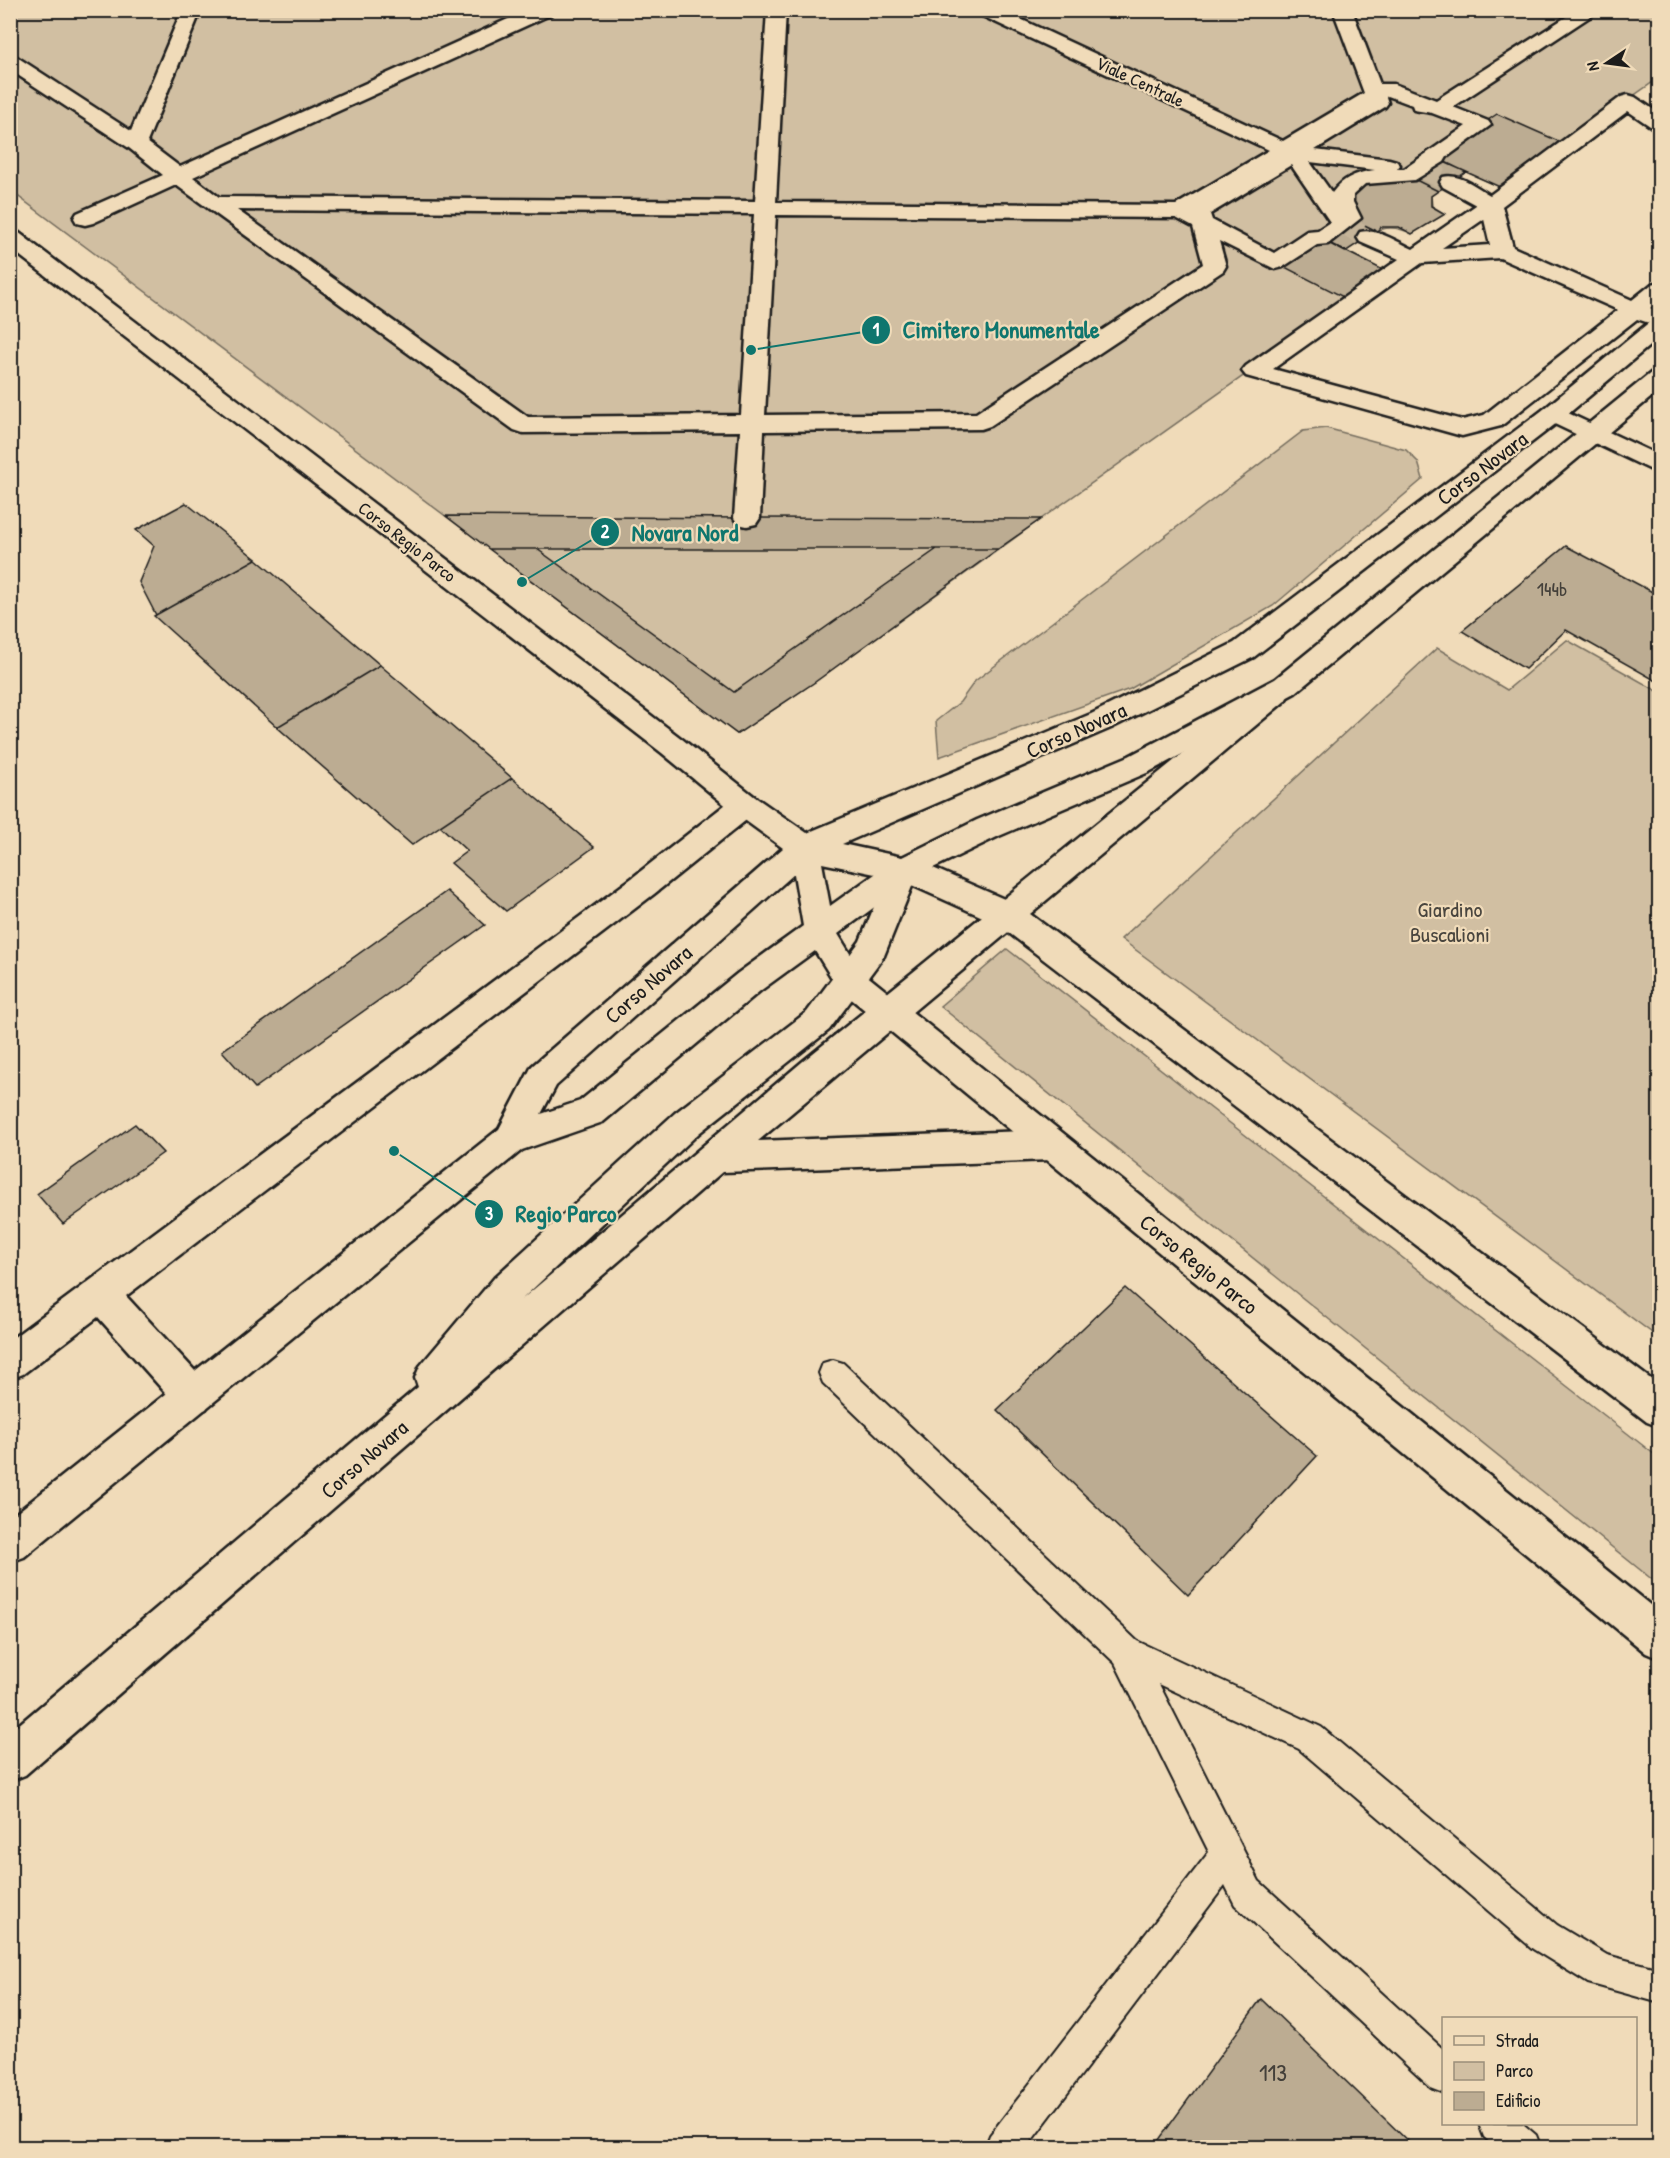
<svg xmlns="http://www.w3.org/2000/svg" width="1670" height="2158" font-family="'Patrick Hand',sans-serif">
  <style>
    .green { fill: #d1bfa2; stroke: #766e5f; stroke-width: 1.5 }
    .building { fill: #bcac92; stroke: #1c1c1c; stroke-width: 1.5 }
    .lines { fill: none; stroke-linecap: round; stroke-linejoin: round }
    .street-tunnel { stroke: #c6b59a; stroke-width: 21; stroke-dasharray: 21 10; stroke-linecap: butt }
    .lane-casing { stroke: #1c1c1c; stroke-width: 4 }
    .street-casing { stroke: #1c1c1c; stroke-width: 5 }
    .secondary-casing { stroke: #1c1c1c; stroke-width: 5 }
    .lane { fill: #f0dbb9; fill-rule: evenodd }
    .street { fill: #f0dbb9; fill-rule: evenodd }
    .secondary { fill: #f0dbb9; fill-rule: evenodd }
    .labels { text-anchor: middle; stroke-width: 4.5; stroke-linejoin: round; paint-order: stroke }
    .far-street-label { font-size: 18px; fill: #1c1c1c; stroke: #f0dbb9 }
    .number-label { font-size: 20px; fill: #44403a }
    .street-label { font-size: 22px; fill: #1c1c1c; stroke: #f0dbb9 }
    .park-label { font-size: 22px; fill: #49453e; stroke: #f0dbb9 }
    .near-number-label { font-size: 24px; fill: #44403a }
    .leader { fill: none; stroke: #0f766e; stroke-width: 2 }
    .callout-dot { fill: #0f766e; stroke: #f0dbb9; stroke-width: 2 }
    .mark-label { font-size: 18px; text-anchor: middle; font-weight: bold; fill: #fff }
    .callout-label { font-size: 24px; text-anchor: middle; font-weight: bold; fill: #0f766e; stroke: #f0dbb9; stroke-width: 4.5; stroke-linejoin: round; paint-order: stroke }
  </style>
  <rect width="100%" height="100%" fill="#f0dbb9"/>
  <filter id="ink" filterUnits="userSpaceOnUse"><feTurbulence type="fractalNoise" baseFrequency=".0167" numOctaves="2"/><feDisplacementMap in="SourceGraphic" scale="12" xChannelSelector="R" yChannelSelector="G"/><feConvolveMatrix kernelMatrix="1 2 1 2 8 2 1 2 1" color-interpolation-filters="sRGB"/></filter>
  <g filter="url(#ink)">
    <path class="green" d="M1659 10 1660 77 1502 188 1466 172 1431 196 1432 206 1445 214 1412 234C1383 219 1370 235 1346 251L1389 273 1041 519 815 682 737 734 11 191 10 11Z
      M1326 428 1406 450 1418 462 1423 479 1273 606 1130 689 939 757 936 721 960 702 975 681 1303 431Z
      M1567 640 1659 692V1338L1121 939 1437 648 1507 690Z
      M1007 949 1659 1458V1585L940 1006Z"/>
    <path class="building" d="M1497 114 1565 144 1502 188 1433 157Z
      M1437 158 1466 172 1438 191 1408 176Z
      M1408 176 1438 191 1431 196V206L1445 214 1412 234 1399 227H1381L1377 231 1350 218 1352 183Z
      M1350 218 1377 231 1345 252 1320 239Z
      M1315 236 1389 273 1349 300 1275 262Z
      M186 503 256 559 156 615 139 582 154 546 136 530Z
      M446 516 747 518 1041 519 998 549H489Z
      M1566 546 1660 596V683L1566 630 1525 669 1462 631Z
      M489 549H537L734 692 937 549H998L815 682 737 734Z
      M256 559 380 665 277 727 154 616Z
      M380 665 512 778 412 845 277 727Z
      M512 778 594 847 506 911 451 863 467 851 440 826Z
      M447 891 485 925 255 1088 222 1051Z
      M135 1124 163 1153 63 1224 37 1194Z
      M1125 1288 1317 1456 1188 1595 997 1410Z
      M1261 1999 1415 2148H1153Z"/>
    <g class="lines">
      <path class="street-tunnel" d="M1422 168 1451 182
        M1342 224 1368 237"/>
      <defs>
        <path id="lane" d="M833 1360 843 1363 1137 1641 1321 1727 1557 1925 1607 1955 1660 1969V2003L1588 1983 1533 1949 1299 1749 1159 1684 1259 1881 1444 2050V2093L1431 2088 1235 1905 1225 1885 1026 2148H985L990 2135 1209 1852 1115 1663 823 1383 819 1373 823 1363Z
          M1479 2124H1523L1536 2135 1541 2148H1496L1484 2137Z"/>
        <path id="street" d="M182 10H201L147 142 180 167 528 10H554L552 14 193 177 219 197 755 201 767 10H786L776 202 1176 205 1269 150 978 14 976 10H1001L1283 141 1364 93 1333 10H1352L1380 84H1394L1436 100 1577 10H1600L1453 107 1488 121 1491 125 1447 157 1444 162 1415 180 1365 184 1353 195V202L1361 218 1328 244 1317 245 1283 267 1275 269 1219 241 1226 266 1223 271 990 426 981 429 764 431 760 518 756 524 747 526 738 524 734 518 740 431 523 433 514 430 176 185 93 223 85 225 77 223 74 218 77 213 163 175 129 148 10 70V55L17 57 131 131ZM1388 96 1412 105 1414 110 1432 113 1466 126 1404 169H1397L1400 165 1396 161 1389 159 1315 150 1385 107 1388 103 1386 97ZM1310 162 1375 170C1356 173 1344 177 1332 193ZM1291 165 1330 222 1318 230 1307 231 1274 253 1212 220 1210 214ZM237 210 754 214 741 415 528 417ZM776 215 1176 218 1193 227 1203 264 976 413 765 415Z
          M1628 95 1635 97 1660 114V130L1653 128 1628 111 1502 206 1513 247 1632 300 1652 284 1660 282V301L1650 308 1660 312V322L1652 324 1637 319 1501 426 1462 436 1246 376 1242 371 1246 366 1399 259 1360 242 1357 237 1360 232C1377 228 1397 242 1413 249L1476 205 1443 187 1440 182 1443 177C1460 173 1476 187 1490 195L1621 97ZM1484 219 1490 245 1442 248ZM1500 258 1618 310 1484 415 1462 420 1273 369 1422 263Z
          M1553 406 1660 456V474L1544 419 1541 414 1544 409Z
          M1275 684 1285 687 1289 694 1285 701 758 1141 1051 1130 1063 1135 1068 1145 1063 1155 1051 1160 722 1172 25 1775 10 1781V1732L418 1387 415 1378 420 1366 495 1277 675 1113 807 1012 860 941 893 861 904 857 915 861 919 869 884 956 829 1030 699 1133 521 1300 802 1062 1265 687Z
          M745 794 755 797 760 805 755 813 654 894 126 1296 206 1383 212 1396 206 1409 193 1414 180 1409 98 1317 23 1374 10 1379V1340L632 878 735 797Z"/>
        <path id="secondary" d="M10 231 18 232 682 739 755 797 807 833 1091 714 1234 643 1544 409 1652 320 1660 318V337L1562 419 1254 657 1111 728 842 844 902 857 977 820 1129 756 1275 679 1652 372 1660 370V390L1295 693 1149 772 999 836 933 868 1018 905 1660 1386V1427L1647 1422 996 923 907 883 838 934 860 970 1660 1613V1659L1646 1653 838 988 815 951 760 991 603 1122 522 1150 24 1557 10 1562V1518L499 1129 532 1066 783 848 735 813 662 753 10 248ZM822 863 875 874 830 906ZM794 874 803 926 738 973 580 1101 541 1114 556 1086Z"/>
      </defs>
      <use href="#lane" class="lane-casing"/>
      <use href="#street" class="street-casing"/>
      <use href="#secondary" class="secondary-casing"/>
      <use href="#lane" class="lane"/>
      <use href="#street" class="street"/>
      <use href="#secondary" class="secondary"/>
    </g>
  </g>
  <g class="labels">
    <g class="far-street-label">
      <text transform="translate(1140 82) rotate(25)" y="6">Viale Centrale</text>
      <text transform="translate(407 542) rotate(38)" y="6">Corso Regio Parco</text>
    </g>
    <g class="number-label">
      <text x="1552" y="596">144b</text>
    </g>
    <g class="street-label">
      <text transform="translate(1482 468) rotate(-37)" y="8">Corso Novara</text>
      <text transform="translate(1076 730) rotate(-24)" y="8">Corso Novara</text>
      <text transform="translate(648 984) rotate(-41)" y="8">Corso Novara</text>
      <text transform="translate(1199 1264) rotate(39)" y="8">Corso Regio Parco</text>
      <text transform="translate(364 1459) rotate(-41)" y="8">Corso Novara</text>
    </g>
    <g class="park-label">
      <text x="1450" y="917">Giardino<tspan x="1450" dy="25">Buscalioni</tspan></text>
    </g>
    <g class="near-number-label">
      <text x="1273" y="2081">113</text>
    </g>
  </g>
  <path class="leader" d="M751 350L876 330M522 582L605 532M394 1151L489 1214"/>
  <g class="callout-dot">
    <circle cx="751" cy="350" r="6"/>
    <circle cx="522" cy="582" r="6"/>
    <circle cx="394" cy="1151" r="6"/>
    <circle cx="876" cy="330" r="15"/>
    <circle cx="605" cy="532" r="15"/>
    <circle cx="489" cy="1214" r="15"/>
  </g>
  <g class="mark-label">
    <text x="876" y="336">1</text>
    <text x="605" y="538">2</text>
    <text x="489" y="1220">3</text>
  </g>
  <g class="callout-label">
    <text x="1001" y="338">Cimitero Monumentale</text>
    <text x="685" y="541">Novara Nord</text>
    <text x="566" y="1222">Regio Parco</text>
  </g>
  <rect width="1670" height="2158" fill="none" stroke="#f0dbb9" stroke-width="36"/>
  <rect x="18" y="18" width="1634" height="2122" fill="none" stroke="#1c1c1c" stroke-width="2" filter="url(#ink)"/>
  <rect x="1442" y="2017" width="195" height="108" fill="#f0dbb9" stroke="#9b8f7a" stroke-width="1.5"/>
  <rect x="1454" y="2036" width="30" height="9" fill="#f0dbb9" stroke="#9b8f7a" stroke-width="1.5"/>
  <text x="1496" y="2047" font-size="18" fill="#1c1c1c">Strada</text>
  <rect x="1454" y="2062" width="30" height="18" fill="#d1bfa2" stroke="#9b8f7a" stroke-width="1.5"/>
  <text x="1496" y="2077" font-size="18" fill="#1c1c1c">Parco</text>
  <rect x="1454" y="2092" width="30" height="18" fill="#bcac92" stroke="#9b8f7a" stroke-width="1.5"/>
  <text x="1496" y="2107" font-size="18" fill="#1c1c1c">Edificio</text>
  <g transform="translate(1607 63) rotate(257)" stroke="#f0dbb9" stroke-width="4.5" paint-order="stroke">
  <path d="M0-4.5L10 22L0 15L-10 22Z" fill="#1c1c1c"/>
  <text y="-9" font-size="16" font-weight="bold" text-anchor="middle" fill="#1c1c1c">N</text>
  </g>
</svg>
